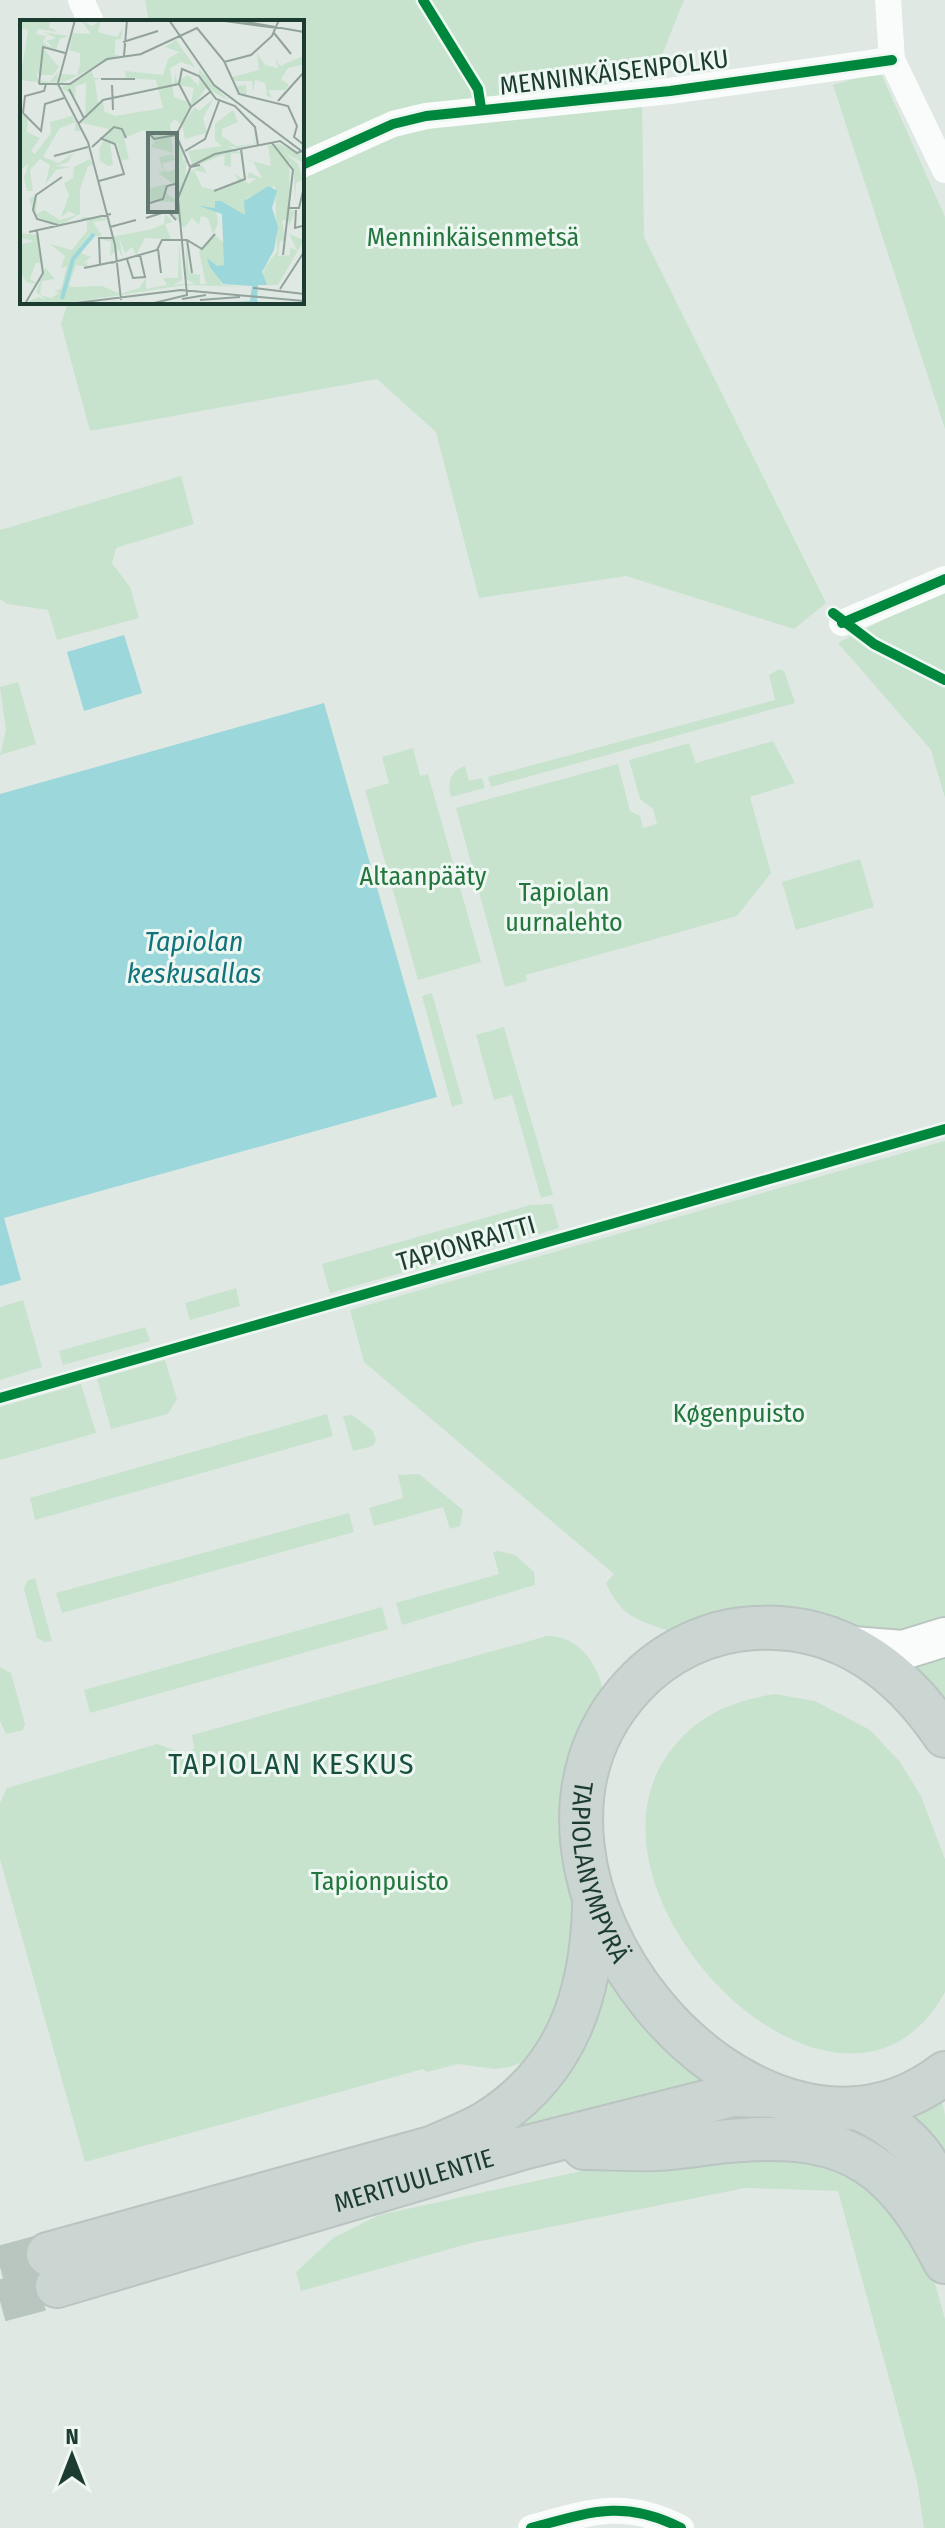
<svg xmlns="http://www.w3.org/2000/svg" width="945" height="2528" font-family="'Fira Sans Condensed',sans-serif">
  <style>
    .green { fill: #c7e3ce }
    .water { fill: #9bd7db }
    .lines { fill: none; stroke-linecap: round; stroke-linejoin: round }
    .primary-tunnel { stroke: #b9c6c0; stroke-width: 42; stroke-dasharray: 42 21; stroke-linecap: butt }
    .secondary-casing { stroke: #b9c5bf; stroke-width: 42 }
    .primary-casing { stroke: #bac5c1; stroke-width: 46 }
    .street { stroke: #fafcfb; stroke-width: 26 }
    .secondary { stroke: #fafcfb; stroke-width: 38 }
    .primary { stroke: #cbd5d1; stroke-width: 42 }
    .cycleway-casing { stroke: #eef7f2; stroke-width: 15 }
    .cycleway { stroke: #00873e; stroke-width: 10 }
    .labels { text-anchor: middle; stroke-width: 6; stroke-linejoin: round; paint-order: stroke }
    .street-label { font-size: 26px; fill: #1d3c31; stroke: #eef7f2 }
    .park-label { font-size: 26px; fill: #23763d; stroke: #eef7f2 }
    .water-label { font-size: 28px; font-style: italic; fill: #12737d; stroke: #eef7f2 }
    .quarter-label { font-size: 30px; letter-spacing: 2px; fill: #174f3e; stroke: #eef7f2 }
    .inset-river { fill: none; stroke: #9bd7db; stroke-width: 4 }
    .inset-road { fill: none; stroke: #92a39c; stroke-width: 2 }
    .view { fill: #617870; fill-opacity: 0.15; stroke: #617870; stroke-width: 4 }
    .inset-edge { fill: none; stroke: #1d3c31; stroke-width: 4 }
  </style>
  <rect width="100%" height="100%" fill="#e0e8e4"/>
  <path class="green" d="M145 0H684L642 105 644 237 826 603 794 629 626 576 479 598 436 432 377 379 90 431 61 324 68 302H302V22H149Z
    M880 71 945 217V429L833 85Z
    M181 476 194 524 116 548 112 563 130 587 139 618 57 640 48 610 7 604 0 599V530Z
    M945 588V798L931 750 838 643Z
    M779 669 784 671 795 703 491 787 488 777 775 700 769 675Z
    M18 682 36 744 0 755 6 730 0 687Z
    M773 741 795 783 750 797 771 873 737 916 526 975 527 981 505 987 456 808 618 764 630 811 640 816 643 828 657 824 653 809 640 799 629 760 689 743 696 763Z
    M413 748 420 776 428 774 481 962 418 980 365 790 389 783 382 757Z
    M465 766 469 781 482 778 485 788 451 797C447 782 450 771 465 766Z
    M860 859 874 907 796 930 782 882Z
    M432 993 463 1103 452 1107 422 996Z
    M504 1027 505 1031 553 1195 541 1198 512 1095 494 1100 476 1035Z
    M945 1141V1627L917 1638 669 1631C636 1619 621 1617 606 1583L614 1574 364 1362 350 1310Z
    M552 1204 559 1228 330 1293 322 1264 530 1205Z
    M236 1288 240 1306 190 1320 185 1303Z
    M23 1300 42 1367 0 1380V1307Z
    M145 1327 150 1341 63 1365 59 1351Z
    M165 1360 177 1399 168 1414 111 1429 97 1379Z
    M81 1384 96 1433 0 1460V1407Z
    M327 1414 333 1436 35 1520 30 1498Z
    M352 1415 372 1430 376 1440 373 1446 353 1451 343 1416Z
    M419 1474 463 1510 460 1526 450 1529 443 1507 374 1526 369 1508 403 1498 398 1475Z
    M349 1513 354 1532 62 1613 56 1593Z
    M499 1551 515 1555 534 1572 535 1585 402 1625 396 1603 499 1574 493 1552Z
    M35 1578 52 1641 45 1642 37 1638 24 1589 27 1581Z
    M382 1607 388 1629 90 1713 84 1690Z
    M547 1636C580 1636 598 1664 604 1694L583 1902 556 2021 525 2061 510 2067 495 2069 458 2064 427 2072 423 2069 85 2162 0 1859V1803L7 1788 157 1744 189 1755 194 1748 192 1735Z
    M945 1650V1703L911 1669 914 1660Z
    M0 1667 11 1673 25 1724 23 1730 6 1734 0 1721Z
    M775 1694 815 1701 870 1730 900 1762 921 1796 945 1859V1992C843 2177 565 1900 668 1754 695 1716 731 1701 775 1694Z
    M605 1966 722 2078 456 2160Z
    M941 2096 945 2115V2169L905 2114Z
    M756 2147 867 2179 928 2259 945 2319V2528H924L917 2481 838 2191 745 2188 471 2243 301 2291 296 2272 333 2238 379 2215 586 2170Z"/>
  <path class="water" d="M124 635 142 693 84 711 67 652Z
    M324 703 437 1097 4 1218 21 1280 0 1286V794Z"/>
  <g class="lines">
    <path class="primary-tunnel" d="M0 2267 48 2254
      M0 2301 57 2286"/>
    <defs>
      <path id="secondary" d="M852 1646 903 1650 945 1637"/>
      <g id="primary">
        <path id="s1" d="M945 1736C900 1669 838 1623 755 1628 709 1630 664 1652 633 1686 462 1870 752 2221 945 2073"/>
        <path d="M858 2108C908 2131 937 2162 945 2218"/>
        <path d="M584 2148C608 2148 633 2150 657 2149 686 2148 714 2141 743 2140 852 2132 897 2168 945 2262"/>
        <path d="M48 2254 431 2148C449 2140 470 2132 487 2122 567 2072 592 1994 594 1905"/>
        <path id="s2" d="M57 2286 523 2148 733 2095 774 2096"/>
      </g>
    </defs>
    <use href="#secondary" class="secondary-casing"/>
    <use href="#primary" class="primary-casing"/>
    <path class="street" d="M81 0 91 22
      M888 0 892 60 945 170
      M302 165 393 124 426 116 670 91 892 60
      M842 623 945 579
      M531 2528C590 2512 624 2499 681 2528"/>
    <use href="#secondary" class="secondary"/>
    <use href="#primary" class="primary"/>
    <defs>
      <path id="cycleway" d="M423 0 478 89 481 108
        M302 165 393 124 426 116 670 91 892 60
        M833 613 874 644 945 680
        M842 623 945 579
        M0 1398 945 1129
        M531 2528C590 2512 624 2499 681 2528"/>
    </defs>
    <use href="#cycleway" class="cycleway-casing"/>
    <use href="#cycleway" class="cycleway"/>
  </g>
  <g class="labels">
    <g class="street-label">
      <text transform="translate(614 72) rotate(-7)" y="9">MENNINKÄISENPOLKU</text>
      <text transform="translate(466 1243) rotate(-16)" y="9">TAPIONRAITTI</text>
      <text dy="9" stroke="none"><textPath href="#s1" startOffset="570">TAPIOLANYMPYRÄ</textPath></text>
      <text dy="9" stroke="none"><textPath href="#s2" startOffset="372">MERITUULENTIE</textPath></text>
    </g>
    <g class="park-label">
      <text x="473" y="246">Menninkäisenmetsä</text>
      <text x="423" y="885">Altaanpääty</text>
      <text x="564" y="901">Tapiolan<tspan x="564" dy="30">uurnalehto</tspan></text>
      <text x="739" y="1422">Køgenpuisto</text>
      <text x="380" y="1890">Tapionpuisto</text>
    </g>
    <g class="water-label">
      <text x="194" y="951">Tapiolan<tspan x="194" dy="32">keskusallas</tspan></text>
    </g>
    <g class="quarter-label">
      <text x="292" y="1774">TAPIOLAN KESKUS</text>
    </g>
  </g>
  <g transform="translate(20 20)">
    <rect width="284" height="284" fill="#e0e8e4"/>
    <path d="M0 0H31L29 7 38 12 18 9 16 14 26 16 23 22 26 25 33 27 26 21 36 18 23 12 49 16 40 19 36 30 21 26 39 47 33 55H19L16 50 18 60 29 62 38 52 37 62 24 63 0 60 8 10 0 8ZM61 0 72 6 81 0 78 12 97 17 103 8 101 19 95 20V35H100L40 64 41 54 57 55 60 44V33L49 30 53 13 71 14ZM156 20 175 47 161 42 150 48 154 77 171 83 174 68 154 64 155 53 157 61 168 55 179 66V49L208 80 186 68 160 104 155 99 150 104 153 133 131 127 135 120 124 110 104 118 109 139 101 141 97 123 90 122 93 145 88 146 80 141 79 129 89 109 61 103 83 81 84 91 95 96 143 88 136 60 106 58 105 51 143 55 148 39 159 32 145 27ZM237 33 245 45 258 48 255 38 260 46 283 36 284 44 268 48 261 59 269 65 265 70H248L252 78 247 76 245 63 235 60 233 73 232 61H214L216 66 226 65 227 78 216 70 212 57 239 50ZM71 50 74 58H82L75 60 78 84 65 97 66 63 56 66 55 76 40 68ZM194 78 183 98 187 113 165 119 162 105 175 87 179 91ZM213 90 218 102 202 109V116L216 126 234 124 235 108V124L218 128 208 126 222 134 211 133V147L204 145 205 134 173 147 182 139 172 144 168 131 202 126 195 120V104ZM1 94 8 95 7 112 20 118 11 131 15 134 31 113 30 102 52 96 61 111H55V102L39 109 23 137 39 143 53 133 48 142 35 146 51 147 36 150 25 165 30 145 20 139 10 150 13 171H7L4 157 9 143 0 151ZM154 116 163 128V141L167 140 165 155 182 145 187 153 174 150 182 167 198 171 219 161 214 153 229 164 236 158H227L229 152 243 159 233 142 225 139 251 146 248 125 260 124 282 135 284 154 282 142 265 133 278 144 283 160 276 163 275 182 274 150 269 141 270 190 275 191 269 206 268 200 262 201 266 220 260 221 258 236 270 235V228L277 230 269 214 284 220 258 265H247L242 255 246 247 240 253 257 232 255 166 227 178 225 195 195 181 198 204 193 214 188 198 181 196 179 205 172 198 164 208 152 194 157 193 154 182 131 181 128 169 146 164 147 174 156 180 159 168 138 153 145 150 142 148 139 138 141 137 152 134 155 140 142 144 146 152 160 148ZM70 139 73 145 68 146 60 169V194L40 205 15 197 9 178 17 176 16 194 24 190 40 200 56 195 49 191 41 197 49 175 44 163 53 158 54 147ZM145 194 153 202 145 204 151 219 125 218 116 235 112 227 105 233 99 218 103 238 98 229 90 236 91 222 81 219 132 209 144 204ZM64 197 86 198 89 205 86 200 73 202 82 216H72L61 233 71 237 61 245 67 242V247L56 245 49 265 51 267 82 266 100 274 119 268 126 258V269L147 265 143 258H158L159 221 162 260 153 265 163 264H175L166 259V221L169 253 180 255V264H186L179 231 195 215 204 223V248H195L202 265 231 267 165 265 48 283 0 284 19 277 26 280 16 272 25 247 35 259 22 261 20 275 31 278 39 273 35 271 41 269 47 246 41 248 45 236 30 224 52 230 67 211V200L60 198ZM0 213 18 215 23 243H16L10 259 18 264 6 262 0 250 2 224 14 221 0 218Z" fill="#c7e3ce"/>
    <path d="M249 166 257 171 252 188 258 207 254 230 242 252 247 265H238L237 281 245 284H183L230 281 232 266 203 264 190 247 187 238 197 246 204 245 202 194 179 186 195 188V181H201L225 195 224 181Z" fill="#9bd7db"/>
    <path class="inset-river" d="M42 279 53 239 74 214"/>
    <path class="inset-road" d="M149 0 194 65 284 133M197 0 257 8M216 0 284 12M254 13 271 34M103 22 138 11M121 34 177 8 204 41 219 74 268 86 277 106 274 117 284 125M104 36 107 0M204 42 231 35 252 16 259 0M81 59H115M38 63 55 0M19 64 23 27 45 33M19 64H50L87 39 122 34M38 64 68 122 95 225 101 280M159 64 162 49 179 56 196 79 215 86 235 107 238 125M159 64 171 87 156 115 170 147 180 145M92 65 93 90M49 69 64 98M258 81 284 52M171 87 190 72M3 93 21 111 25 84 44 78M3 93 5 76 24 71 26 64M59 103 83 80 159 64M128 112 134 119 156 115M252 123 273 150 263 235M72 127 94 107 102 109 106 118M165 131 185 119 199 81M34 136 68 127M79 161 104 154 95 124 80 118M194 171 225 159 221 129M130 183 143 179 147 166 155 164M269 188H279L284 167M276 190 275 208 282 206M126 198 148 191 156 200M38 205 17 199 13 190 16 175 42 157M90 207 116 200M9 212 91 194M167 220 172 253M138 229 141 253M107 239 113 258 125 257 120 235M91 243 137 230 142 220H167L182 229 195 214M80 245 79 218H93M64 248 93 242M233 268 284 274M260 269 284 232M162 279 186 275M180 280 220 277M6 282 23 253 17 211M48 284 161 270 284 281M130 284 167 275 158 178 171 146 195 134 260 121 277 133 282 131"/>
    <path class="view" d="M128 113H157V192H128Z"/>
    <rect width="284" height="284" class="inset-edge"/>
  </g>
  <g transform="translate(72 2456)" stroke="#eef7f2" stroke-width="6" paint-order="stroke">
  <path d="M0-6L14 30L0 20L-14 30Z" fill="#1d3c31"/>
  <text y="-12" font-size="22" font-weight="bold" text-anchor="middle" fill="#1d3c31">N</text>
  </g>
</svg>
